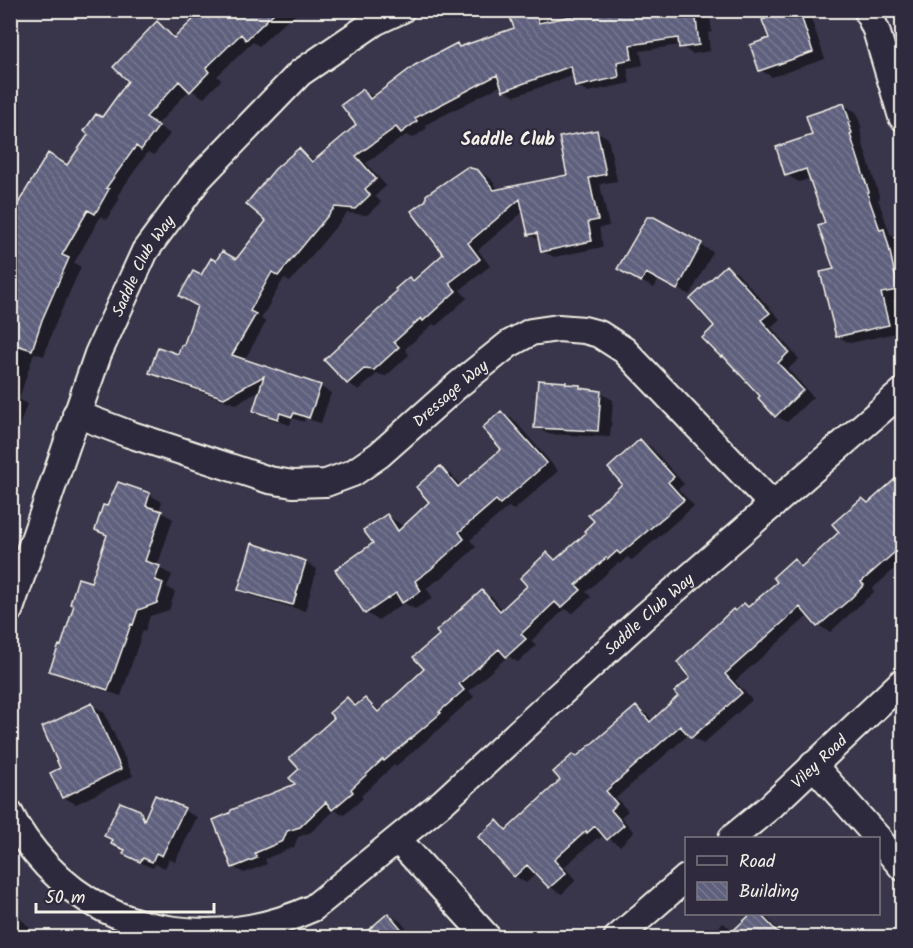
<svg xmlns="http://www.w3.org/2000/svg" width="913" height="948" font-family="Kalam,sans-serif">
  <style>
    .shadow { fill: #0007 }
    .building { fill: url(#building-back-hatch); stroke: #f4f1e8; stroke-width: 1.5 }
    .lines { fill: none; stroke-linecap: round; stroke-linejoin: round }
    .minor-casing { stroke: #f4f1e8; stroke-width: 30 }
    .minor { stroke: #2f2a3d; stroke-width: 26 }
    .labels { text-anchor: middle; stroke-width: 4.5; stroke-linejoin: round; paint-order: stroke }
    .street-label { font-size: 16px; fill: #f4f1e8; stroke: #2f2a3d }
    .neighbourhood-label { font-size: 18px; font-weight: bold; fill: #f4f1e8; stroke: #2f2a3d }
  </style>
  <defs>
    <pattern id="building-back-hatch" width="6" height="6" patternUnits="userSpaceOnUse" patternTransform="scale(1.5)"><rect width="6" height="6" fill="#5f607d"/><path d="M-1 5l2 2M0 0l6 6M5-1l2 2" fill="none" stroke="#77778f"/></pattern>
  </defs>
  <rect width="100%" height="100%" fill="#39354a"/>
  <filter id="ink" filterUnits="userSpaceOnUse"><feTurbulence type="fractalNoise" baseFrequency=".0167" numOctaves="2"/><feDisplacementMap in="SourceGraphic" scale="12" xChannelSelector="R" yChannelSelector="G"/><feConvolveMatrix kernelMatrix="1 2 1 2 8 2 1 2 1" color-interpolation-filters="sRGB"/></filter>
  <g filter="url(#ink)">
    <path class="shadow" d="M205 10H302L292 18 290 17 259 46 253 42 217 76 221 80 204 98 190 89 157 125 170 134 154 155 148 152 117 196 120 198 107 220 101 216 74 263 81 267 54 327 44 356 34 353 19 399 27 404 16 435 13 434 10 442V233L68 166 130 81 157 23 177 37Z
      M534 10 545 17 547 23 596 13V10H716L717 17 710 18 712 32 708 33 710 51 692 54 680 45 640 51 643 65 627 68 630 83 588 92 577 86 575 75 515 96 504 90 502 85 425 125 427 128 413 138 406 135 366 163 386 186 375 196 381 202 367 215 347 213 290 282 284 278 261 319 266 322 244 361 319 386 307 419 305 418 304 422 292 418 290 425 266 417 255 410 261 390 236 404 162 379 151 373 179 356 185 345 199 305 201 277 217 263 236 261 268 221 299 150 315 161 358 126 363 91 374 97 457 44 462 48 516 29Z
      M764 10H808L825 59 772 77 760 70 771 39Z
      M844 105 856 112 862 129 860 130 863 140 862 141 880 199H878L890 234 896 238 902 261V298L893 300 900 332 850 343 837 336 836 270 826 224 811 178 799 182 787 175 814 136Z
      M596 131 608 138 617 181 600 184 609 226 599 228 603 247 554 257 542 251 540 241 529 234 524 211 478 250 490 266 460 290 467 298 436 326 433 324 405 349 409 355 386 376 377 374 359 390 348 383 409 279 414 282 445 254 478 171 490 178 499 190 569 176Z
      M654 219 713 252 690 295 659 279 654 288 619 269Z
      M727 267 737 273 780 319 771 327 799 359 788 369 813 397 787 422 776 416 762 396 729 360 722 356 716 327Z
      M565 383 600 393 613 400 610 437 548 434 536 427Z
      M321 387 331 393 321 423 310 420Z
      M502 413 514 420 558 471 514 510 508 507 470 540 476 547 444 576 426 588 433 598 415 609 404 603 378 620 366 613 375 544 387 516 399 523 403 528 432 502 440 468 452 475 461 486 503 449Z
      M640 441 651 447 684 484 678 489 694 506 632 560 627 557 620 564 618 563 586 592 591 597 573 613 565 609 531 641 536 646 518 662 508 656 469 691 474 697 449 719 450 720 396 766 394 765 361 796 363 798 344 815 335 810 311 832 298 837 294 847 265 859 267 864 244 873 233 867 297 785 301 769 336 718 347 699 359 705 365 700 381 711 426 669 441 635 482 592 493 598 503 610 529 586 547 554 558 560 588 533 624 484Z
      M902 473V562L872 589 874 592 830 632 818 625 809 615 735 681 752 700 703 744 689 734 616 798 628 811 621 817 634 832 620 846 604 835 599 839 597 838 564 867 576 880 562 894 550 887 537 873 526 883 515 876 497 822 509 829 562 780 577 758 636 708 648 715 653 721 680 696 736 612 745 604 750 607 779 582 794 560 804 566 841 532 863 499 870 504Z
      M119 484 150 495 162 502 159 511 173 519 157 567 172 575 167 587 175 592 169 610 150 616 145 631 143 630 121 696 63 677 51 670 92 584 108 536 96 530Z
      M305 562 317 569 305 611 252 596 240 589Z
      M92 705 104 712 133 776 76 804 63 797Z
      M156 797 197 817 175 862 169 859 165 868 155 864 153 868 137 861 124 854 126 851 113 843 139 812 147 816Z
      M10 908 40 938H10Z
      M388 914 400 921 414 938H372Z
      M753 914H761L766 917 785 937 707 938 723 923 734 931Z"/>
    <path class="building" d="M203 10H277L246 40 241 34 206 68 209 72 190 92 179 81 146 117 159 126 141 150 136 146 106 188 109 189 95 214 88 210 62 255 69 258 42 320 32 350 10 343V217L48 153 67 165 88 135 84 131 96 114 102 117 128 81 113 67 157 21 174 38Z
      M528 10H534L539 23 601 10H695L699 45 679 48 678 38 630 45 632 59 617 62 619 77 575 87 571 66 503 91 497 75 415 118 417 121 401 133 396 127 356 156 376 179 365 189 370 195 355 209 335 207 278 276 272 272 250 311 256 314 232 355 321 385 309 418 294 413 292 417 280 413 278 419 253 411 264 376 224 398 149 373 158 347 178 354 181 345 184 344 197 306 179 296 193 271 201 275 211 258 216 261 222 251 236 259 266 221 246 204 275 169 299 148 312 162 356 125 341 105 363 89 370 99 415 65 457 43 459 47 514 28 510 17Z
      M762 10H799L813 52 759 71 750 45 769 38 762 20 765 19Z
      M844 103 850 122 848 123 852 133 850 134 869 192 867 193 880 230 884 229 889 247 898 290 881 293 889 325 836 337 820 272 834 269 818 226 825 223 806 169 785 176 776 147 812 135 806 116Z
      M597 130 606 174 589 178 598 220 588 222 592 241 541 252 537 233 528 235 520 199 468 243 480 259 449 283 456 291 423 321 421 318 394 342 399 347 374 370 364 369 347 384 324 360 390 299 389 298 397 291 395 289 409 277 413 281 443 254 411 211 426 200V195L467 167 478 170 494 190 567 175 559 137Z
      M647 217H654L702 243 677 290 646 273 641 282 617 269Z
      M726 265 770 313 761 320 789 352 778 363 803 390 775 417 758 398 760 396 723 356 721 357 702 338 714 326 690 299Z
      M538 380 566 382V384L580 385V388L601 391 598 431 534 428Z
      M501 411 547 463 500 504 496 500 459 532 464 539 431 569 415 581 421 591 402 603 396 593 365 614 335 570 373 543 363 530 387 514 398 531 429 502 416 487 440 466 458 487 501 449 482 428Z
      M640 439 674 477 668 482 684 500 620 554 617 551 608 559 606 558 576 585 581 590 561 608 555 602 521 634 526 639 506 657 499 649 459 684 464 690 439 712 441 713 384 761 383 759 351 789 353 792 332 810 326 802 300 827 287 831 283 841 255 853 257 858 232 868 213 820 230 813 231 810 295 784 289 778 299 769 289 758 334 718 329 713 347 697 355 706 365 698 378 712 424 669 413 657 439 635 436 631 482 590 500 611 527 586 520 578 547 552 555 560 586 533 584 531 594 521 588 515 622 484 608 468Z
      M903 472V545L861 582 864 585 849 600 817 627 800 607 725 674 742 693 691 738 680 726 606 791 617 804 611 810 624 825 607 840 595 826 587 833 586 831 554 860 566 873 549 888 527 865 514 877 478 837 497 820 506 830 560 780 553 772 573 754 576 757 636 706 650 722 678 696 674 692 690 678 677 662 733 609 735 611 744 603 748 607 777 582 773 577 794 558 801 567 839 532 832 524 862 498 868 503Z
      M118 482 150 493 146 506 162 511 145 561 160 566 155 580 163 583 157 603 138 610 133 625 131 624 108 690 49 671 59 645 61 646 74 605 70 604 78 578 91 582 107 535 95 530 103 505 107 506Z
      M252 543 306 561 293 605 238 590Z
      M92 703 121 769 62 798 50 773 60 768 42 727Z
      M155 795 185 808 162 856 156 853 152 862 143 858 140 862 123 854 125 850 111 844 113 840 104 836 120 802 140 810 144 820Z
      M388 913 409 938H359Z
      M751 914H760L783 938H725Z"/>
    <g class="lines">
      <defs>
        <g id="minor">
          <path d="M867 10 876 30 902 117"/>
          <path id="s1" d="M76 414 129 434 269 480 293 484 326 483 353 473 379 455 459 384 509 344 531 332 558 328 584 330 599 334 624 350 773 505"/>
          <path id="s2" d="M10 609 98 354 145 251 199 178 300 73 375 22 401 10"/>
          <path d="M813 765 878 838"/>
          <path id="s3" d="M10 814C19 833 33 851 47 866 117 940 224 948 313 908L444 801 645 616 902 392"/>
          <path id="s4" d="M732 838 771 806 902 682"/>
          <path d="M878 839 902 867"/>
          <path d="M398 840 488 938"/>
          <path d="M617 938 686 878"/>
        </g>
      </defs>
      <use href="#minor" class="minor-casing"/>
      <use href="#minor" class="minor"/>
    </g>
  </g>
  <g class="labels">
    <g class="street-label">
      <text dy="6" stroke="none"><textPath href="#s2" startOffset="369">Saddle Club Way</textPath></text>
      <text dy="6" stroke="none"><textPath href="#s1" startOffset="416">Dressage Way</textPath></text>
      <text dy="6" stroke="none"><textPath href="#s3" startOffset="798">Saddle Club Way</textPath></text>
      <text dy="6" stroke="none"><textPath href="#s4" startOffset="116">Viley Road</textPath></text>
    </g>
    <g class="neighbourhood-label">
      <text x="508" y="145">Saddle Club</text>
    </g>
  </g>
  <rect width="913" height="948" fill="none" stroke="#2f2a3d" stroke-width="36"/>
  <rect x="18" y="18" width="877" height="912" fill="none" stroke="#f4f1e8" stroke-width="2" filter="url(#ink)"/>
  <rect x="685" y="837" width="195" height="78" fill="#2f2a3d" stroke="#7e7a81" stroke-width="1.5"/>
  <rect x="697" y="856" width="30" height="9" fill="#2f2a3d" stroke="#7e7a81" stroke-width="1.5"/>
  <text x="739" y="867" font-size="18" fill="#f4f1e8">Road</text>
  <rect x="697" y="882" width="30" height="18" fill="url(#building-back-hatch)" stroke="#7e7a81" stroke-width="1.5"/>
  <text x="739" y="897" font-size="18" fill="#f4f1e8">Building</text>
  <path d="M36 903v9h178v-9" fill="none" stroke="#f4f1e8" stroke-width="3"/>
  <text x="45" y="903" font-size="18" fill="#f4f1e8" stroke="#2f2a3d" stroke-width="4.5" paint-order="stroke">50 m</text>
</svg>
